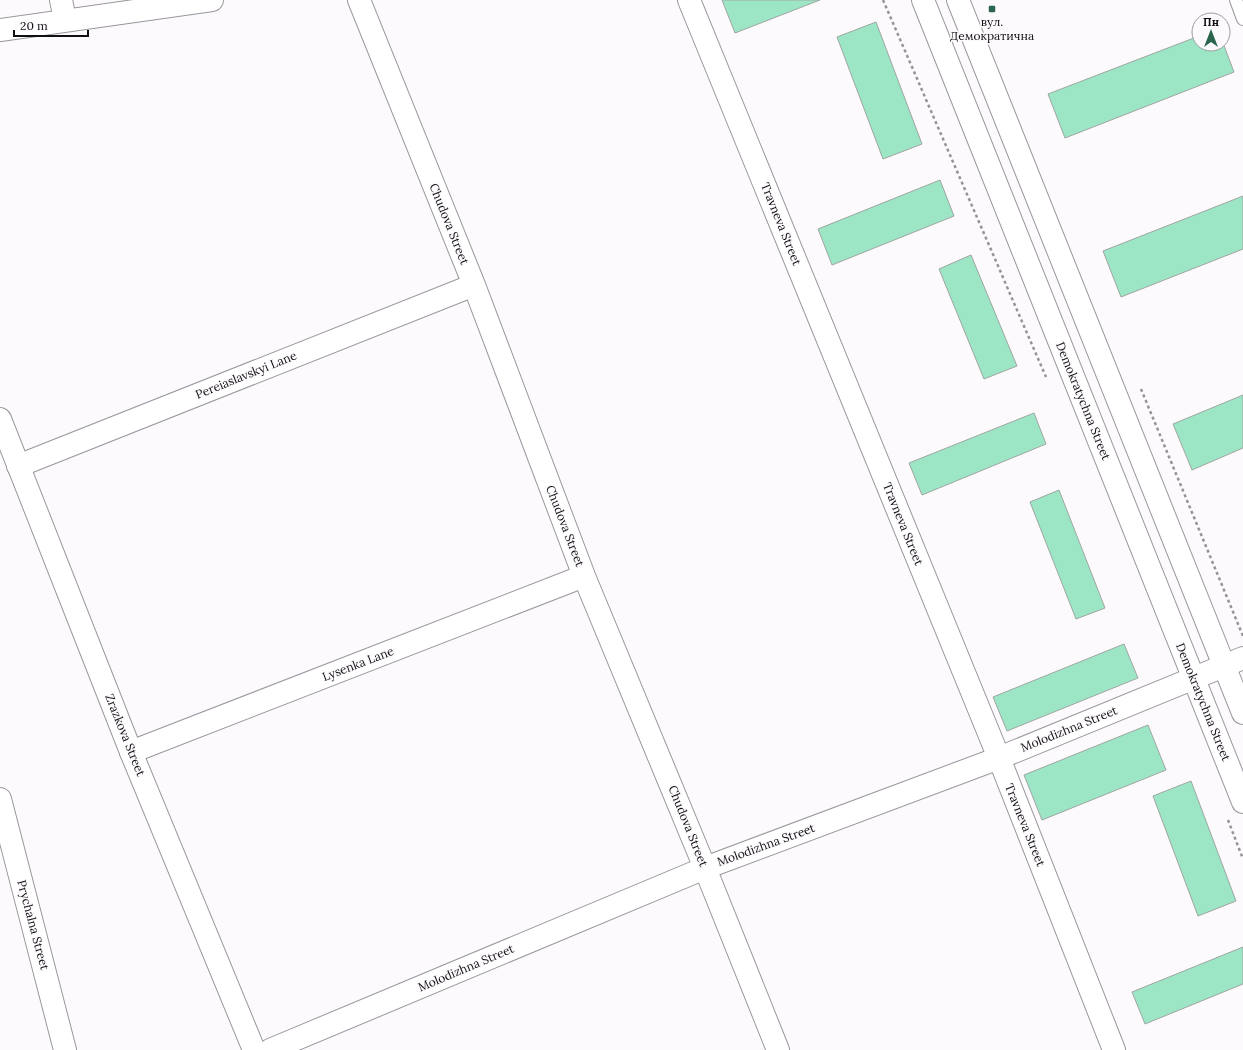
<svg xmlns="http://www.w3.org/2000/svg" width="1243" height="1050" font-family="Lora,serif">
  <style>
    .building { fill: #9de6c5; stroke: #9ea5a1 }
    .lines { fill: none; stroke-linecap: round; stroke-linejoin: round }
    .service-casing { stroke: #9a969d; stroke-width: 14 }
    .minor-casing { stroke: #9a969d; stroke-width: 24 }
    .tertiary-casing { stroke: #9a969d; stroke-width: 24 }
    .path { stroke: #959396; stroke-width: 2.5; stroke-dasharray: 3 3; stroke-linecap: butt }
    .service { stroke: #fff; stroke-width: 12 }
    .minor { stroke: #fff; stroke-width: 22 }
    .tertiary { stroke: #fff; stroke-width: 22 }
    .poi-dot { fill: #2b654e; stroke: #fdfafe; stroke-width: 1.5 }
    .labels { text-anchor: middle; stroke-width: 3; stroke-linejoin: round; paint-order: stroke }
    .poi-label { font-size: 12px; fill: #100f11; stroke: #fdfafe }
    .street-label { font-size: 12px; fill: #100f11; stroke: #fdfafe }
  </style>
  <rect width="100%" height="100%" fill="#fdfafe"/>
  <path class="building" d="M722 0H820L735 33Z
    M876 22 922 144 883 159 837 37Z
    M1199 36V44L1223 43 1234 72 1065 138 1048 94Z
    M940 180 954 216 832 265 818 229Z
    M1243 196V249L1121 297 1103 251Z
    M971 255 1017 366 984 379 939 269Z
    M1243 395V448L1192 470 1173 424Z
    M1034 413 1046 444 922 495 909 463Z
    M1059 490 1105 608 1076 619 1030 502Z
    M1124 644 1138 678 1007 731 993 697Z
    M1148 725 1166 770 1042 820 1024 775Z
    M1191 781 1236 901 1198 916 1153 796Z
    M1243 947V984L1145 1024 1132 992Z"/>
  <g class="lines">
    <defs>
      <path id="service" d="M1236 0 1243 19"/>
      <path id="minor" d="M61 0 65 20
        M359 0 474 285 584 576 705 868 778 1050
        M689 0 999 758 1114 1050
        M0 30 212 0
        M18 466 474 285
        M131 752 584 576
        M0 799 65 1050
        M270 1050 705 868 999 758 1243 658"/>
      <path id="tertiary" d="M923 0 1243 802
        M958 0 1243 713
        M0 419 131 752 254 1050"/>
    </defs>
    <use href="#service" class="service-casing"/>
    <use href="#minor" class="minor-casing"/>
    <use href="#tertiary" class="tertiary-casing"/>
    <path class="path" d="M883 0 1046 377
      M1141 389 1243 636
      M1228 820 1243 859"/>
    <use href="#service" class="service"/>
    <use href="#minor" class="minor"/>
    <use href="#tertiary" class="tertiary"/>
  </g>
  <rect class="poi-dot" x="988" y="5" width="8" height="8" rx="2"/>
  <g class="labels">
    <g class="poi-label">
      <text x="992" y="26">вул.<tspan x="992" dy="14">Демократична</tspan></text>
    </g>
    <g class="street-label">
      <text transform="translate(449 224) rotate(68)" y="4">Chudova Street</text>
      <text transform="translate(781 224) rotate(68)" y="4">Travneva Street</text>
      <text transform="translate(246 375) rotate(-22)" y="4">Pereiaslavskyi Lane</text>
      <text transform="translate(1083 401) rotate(68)" y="4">Demokratychna Street</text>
      <text transform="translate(903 524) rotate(68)" y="4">Travneva Street</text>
      <text transform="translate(565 526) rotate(69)" y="4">Chudova Street</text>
      <text transform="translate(358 664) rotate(-21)" y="4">Lysenka Lane</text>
      <text transform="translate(1203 702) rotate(68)" y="4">Demokratychna Street</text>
      <text transform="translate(1069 729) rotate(-22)" y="4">Molodizhna Street</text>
      <text transform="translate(125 735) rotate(68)" y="4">Zrazkova Street</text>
      <text transform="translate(1025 825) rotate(68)" y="4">Travneva Street</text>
      <text transform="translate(688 826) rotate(68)" y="4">Chudova Street</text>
      <text transform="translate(766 845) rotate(-20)" y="4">Molodizhna Street</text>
      <text transform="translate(33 925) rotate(75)" y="4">Prychalna Street</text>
      <text transform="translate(466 968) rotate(-23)" y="4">Molodizhna Street</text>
    </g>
  </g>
  <g transform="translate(1211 32)"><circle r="19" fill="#fdfafe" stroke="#9e9c9f"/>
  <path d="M0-3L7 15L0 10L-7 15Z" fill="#2b654e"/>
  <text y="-6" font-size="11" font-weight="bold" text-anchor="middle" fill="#100f11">Пн</text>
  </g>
  <path d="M14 30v6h74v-6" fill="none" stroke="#100f11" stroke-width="2"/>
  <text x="20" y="30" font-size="12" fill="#100f11" stroke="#fdfafe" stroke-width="3" paint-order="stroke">20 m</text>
</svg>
